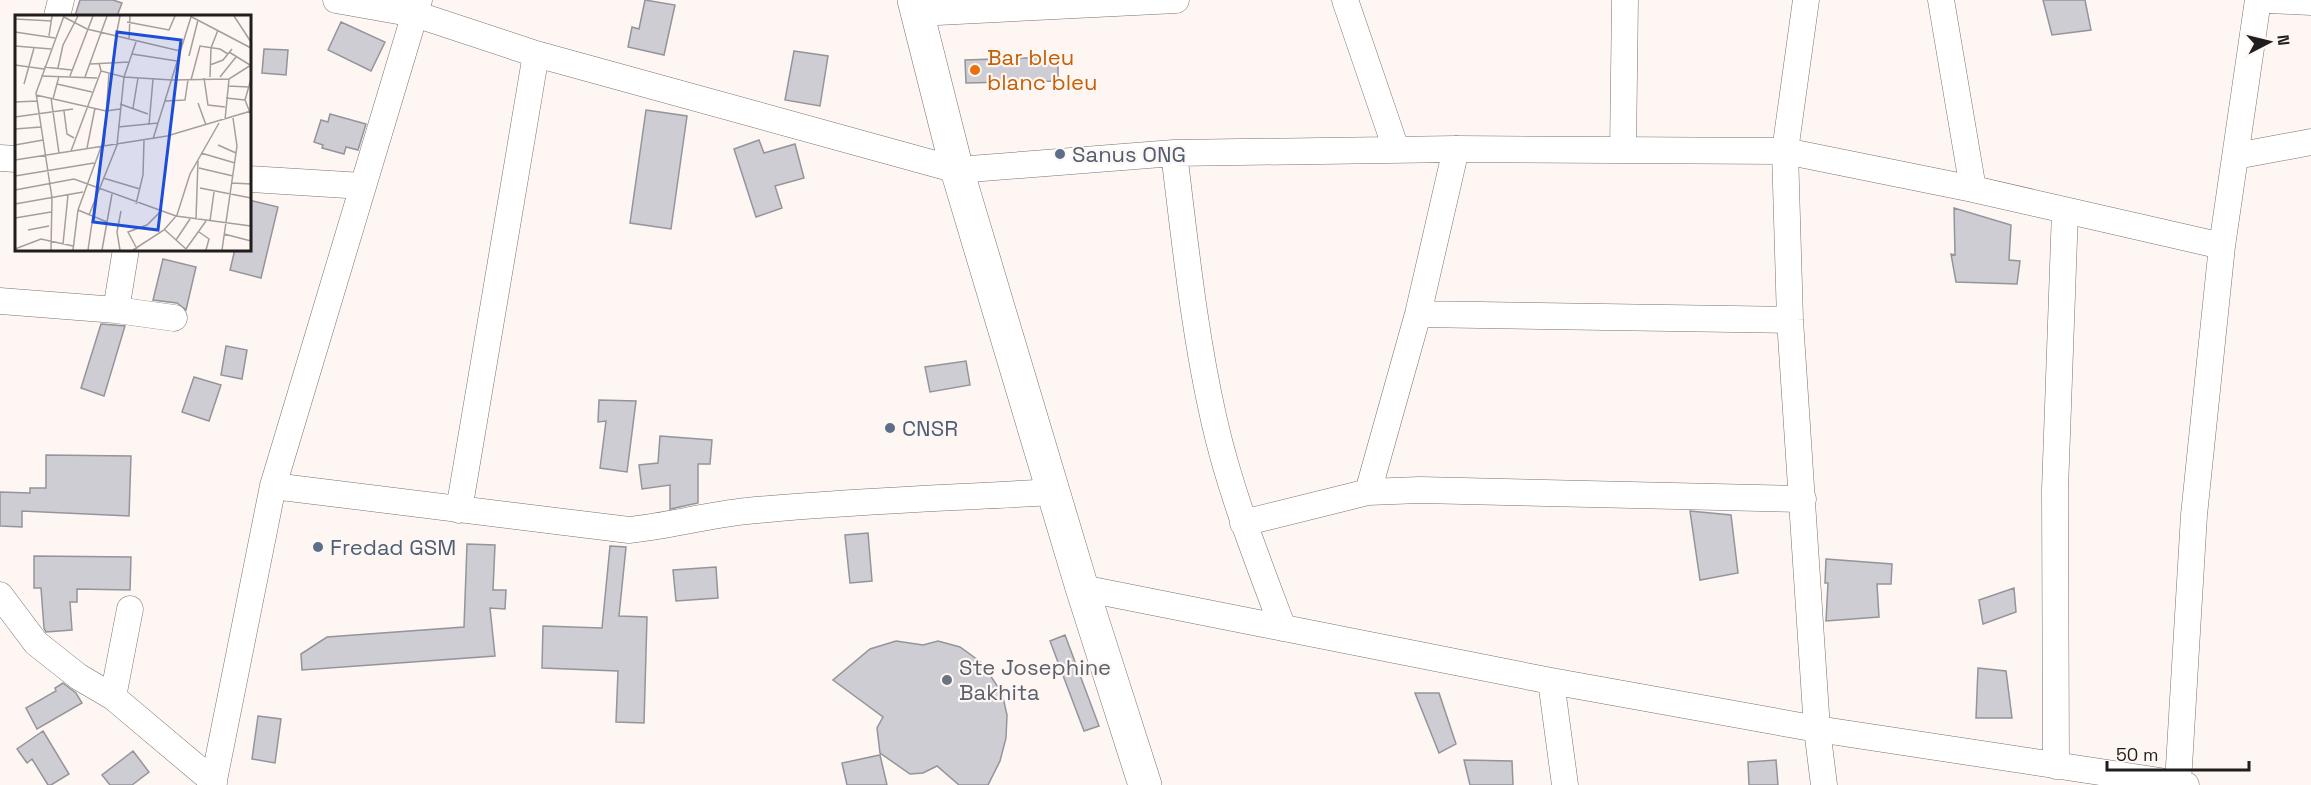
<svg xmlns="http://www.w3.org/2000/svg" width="2311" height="785" font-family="'Space Grotesk',sans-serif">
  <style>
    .building { fill: #cdcdd3; stroke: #94949a; stroke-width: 1.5 }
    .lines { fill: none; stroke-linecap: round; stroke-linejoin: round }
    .minor-casing { stroke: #797370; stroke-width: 27 }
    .major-casing { stroke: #797370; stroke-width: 34 }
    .minor { stroke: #fff; stroke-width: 26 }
    .major { stroke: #fff; stroke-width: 33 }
    .food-dot { fill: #e8710a; stroke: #fdf6f2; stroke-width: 2 }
    .service-dot { fill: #5c6f8a; stroke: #fdf6f2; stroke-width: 2 }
    .worship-dot { fill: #6b7280; stroke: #fdf6f2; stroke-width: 2 }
    .labels { text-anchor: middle; stroke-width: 4.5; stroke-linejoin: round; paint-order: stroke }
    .food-label { font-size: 22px; fill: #c56008; stroke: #fdf6f2; text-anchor: start }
    .service-label { font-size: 22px; fill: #4e5e75; stroke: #fdf6f2; text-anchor: start }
    .worship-label { font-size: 22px; fill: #5b616d; stroke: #fdf6f2; text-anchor: start }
    .inset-road { fill: none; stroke: #a59f9c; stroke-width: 1.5 }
    .view { fill: #1d4ed8; fill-opacity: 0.15; stroke: #1d4ed8; stroke-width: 3 }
    .inset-edge { fill: none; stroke: #201d1c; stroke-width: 3 }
  </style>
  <rect width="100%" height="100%" fill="#fdf6f2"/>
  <path class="building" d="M80 0H113L122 3 117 16H75Z
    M645 0 675 5 664 55 628 47 632 27 639 29Z
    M2043 0H2085L2091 30 2052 35Z
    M341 22 385 42 371 71 328 50Z
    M264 49 288 50 286 75 262 73Z
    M794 51 828 56 820 106 785 100Z
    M1058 57V81L966 83 965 60Z
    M646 110 687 116 671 229 630 223Z
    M330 114 366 124 358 150 346 147 344 154 322 148 323 145 314 142 321 120 328 122Z
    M759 140 764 153 795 144 804 178 775 186 782 208 756 217 734 149Z
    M249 200 278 207 261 278 230 270 235 249H249Z
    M1954 208 2011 225 2009 260 2020 261 2017 284 1956 282 1951 254 1955 255Z
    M163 259 196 267 186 310 177 303 153 300Z
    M101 324 125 326 104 396 81 388Z
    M226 346 247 350 242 379 221 375Z
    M966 361 970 385 930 392 925 367Z
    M194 377 221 385 209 421 182 412Z
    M599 400 636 401 627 472 600 468 606 421 598 422Z
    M660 436 712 440 710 464H698V503L670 509V485L642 489 639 465 658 463Z
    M46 455 131 456 129 516 22 511V527L0 526V492L30 493V488H46Z
    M1690 511 1731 515 1738 573 1700 580Z
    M868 533 872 581 850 583 845 535Z
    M467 544 495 545 493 590H506L505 609 490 608 495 656 302 670 301 654 327 637 464 627Z
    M610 546 626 547 619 616 647 617 644 723 616 722 618 671 542 668 543 626 602 628Z
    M34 556 131 557 130 590 77 589V602H70L72 630 46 632 44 628 41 588H34Z
    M1826 559 1892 564 1891 584H1877L1879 617 1826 621 1828 583H1825Z
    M716 567 718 598 676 601 673 570Z
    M2014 588 2016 612 1983 624 1979 600Z
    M1065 635 1099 726 1084 731 1050 641Z
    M896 641 923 645 938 641 960 647 982 663 1002 693 1007 715 1006 738 1000 761 988 785H959L937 766 923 773 910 774 880 753 877 728 883 717 833 680 870 649Z
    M1978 668 2006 671 2012 718H1976Z
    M63 683 76 693 82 703 37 729 26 708 56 691 55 688Z
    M1415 693H1439L1456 744 1439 753Z
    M258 716 281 719 275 763 252 759Z
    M43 731 69 774 51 785H48L32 759 27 763 17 749Z
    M133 751 149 772 132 785H110L102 775Z
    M880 755 887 785H847L842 763Z
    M1464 760 1512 761 1513 785H1470Z
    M1776 760 1778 785H1749L1748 762Z"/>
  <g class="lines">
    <defs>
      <path id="minor" d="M336 0 415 14 536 54 957 170 1174 153 1456 149 1785 151 1973 189 2222 246
        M1345 0 1396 149
        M1806 0 1785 151 1790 320 1817 729 1824 785
        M1941 0 1973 189
        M2270 0 2311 2
        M917 13 1176 0
        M57 16 61 0
        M1623 150 1625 0
        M1174 153C1185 242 1194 332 1214 420 1230 491 1257 559 1283 628
        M2236 156 2311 142
        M0 158 16 159
        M249 179 363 186
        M0 301 116 310 174 318
        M116 310 126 249
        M1418 314 1790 320
        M273 486 629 530C669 526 707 515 747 511 848 501 951 498 1053 492
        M1368 492 1418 314 1456 149
        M459 510 536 54
        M1243 523 1368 492 1420 490 1803 499
        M1082 588 1551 681 1817 729 2186 785
        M0 595 36 643 79 677 113 697 214 782
        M1551 681 1565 785
        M113 697 130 609
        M2056 766 2055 490 2065 211
        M2178 783 2194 515 2222 246 2258 0
        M213 785 273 486 419 0"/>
      <path id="major" d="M914 0 957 170 1082 588 1145 785"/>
    </defs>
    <use href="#minor" class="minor-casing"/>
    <use href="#major" class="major-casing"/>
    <use href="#minor" class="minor"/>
    <use href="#major" class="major"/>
  </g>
  <circle class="food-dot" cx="975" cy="70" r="6"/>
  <g class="service-dot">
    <circle cx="1060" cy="154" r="6"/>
    <circle cx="890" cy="428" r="6"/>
    <circle cx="318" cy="547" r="6"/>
  </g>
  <circle class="worship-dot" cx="947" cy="680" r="6"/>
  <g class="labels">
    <g class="food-label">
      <text x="987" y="65">Bar bleu<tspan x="987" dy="25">blanc bleu</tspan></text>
    </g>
    <g class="service-label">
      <text x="1072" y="162">Sanus ONG</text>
      <text x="902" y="436">CNSR</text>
      <text x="330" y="555">Fredad GSM</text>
    </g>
    <g class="worship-label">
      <text x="959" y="675">Ste Josephine<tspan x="959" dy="25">Bakhita</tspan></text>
    </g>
  </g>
  <g transform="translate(15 15)">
    <rect width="236" height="236" fill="#fdf6f2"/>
    <path class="inset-road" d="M175 1 236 33M219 1 236 27M49 2 72 14 165 36M0 4 37 6M112 7 154 15 160 1M0 17 40 23M34 21 37 1M101 21 105 1M114 25 115 1M0 31 36 34M214 37 235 50M117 39 162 46M174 41 183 5M84 48 86 56 109 62 157 65 214 64 236 50M75 49 114 47M0 50 29 54M195 50 208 45 217 34M29 52 57 55M43 53 48 30 63 1M26 61 82 63M55 61 78 1M70 62 92 1M195 62 196 33 203 15M205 62 221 42M189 63 193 90 210 92M236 64 230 85 236 100M176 65 185 31 205 34 213 39M9 69 19 33M42 69 77 77M213 71 234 72M21 80 91 96 105 94M36 83 44 138M211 83 230 85M38 84 44 61M150 86 170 85 173 65M0 87 22 86M183 88 191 110M105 89 133 99M118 93 123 63M49 96 52 119 59 123M0 102 58 94M210 105 214 64M134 110 138 64M103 112 143 108M0 114 26 112M138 124 176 2M0 130 28 125M203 130 221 138M89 131 94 58M72 133 80 93M56 136 86 56M186 138 220 148M0 145 152 121 236 96M184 153 218 161M0 161 79 148M88 163 125 174M217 168 236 169M185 173 236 183M0 175 59 164 161 201 236 211M0 189 68 177M121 189 128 160 129 125M63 195 92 207M74 200 102 130 109 62 121 27M0 203 36 197M181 204 183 146M195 206 199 177M13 215 34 211M150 215 171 234M184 217 194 224 191 235M209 219 236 226M161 225 175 204M48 229 53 180M0 234 26 224 58 231M122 234 113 217 132 210 145 197M171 234 191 206M36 235 37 183 21 78 49 1M58 235 63 195 86 132M73 235 78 201M87 235 97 179M105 235 102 217 106 196M118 235 149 215 162 200 175 159 204 108M207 235 222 131 218 103"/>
    <path class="view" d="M102 17 166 25 143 215 78 207Z"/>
    <rect width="236" height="236" class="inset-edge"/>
  </g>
  <g transform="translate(2269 42) rotate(83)" stroke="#fdf6f2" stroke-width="4.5" paint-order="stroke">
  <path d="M0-4.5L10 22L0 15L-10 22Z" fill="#201d1c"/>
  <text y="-9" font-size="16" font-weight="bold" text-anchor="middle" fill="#201d1c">N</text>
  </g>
  <path d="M2107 761v9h142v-9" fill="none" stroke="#201d1c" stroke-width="3"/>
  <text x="2116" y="761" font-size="18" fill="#201d1c" stroke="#fdf6f2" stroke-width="4.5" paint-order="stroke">50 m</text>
</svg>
